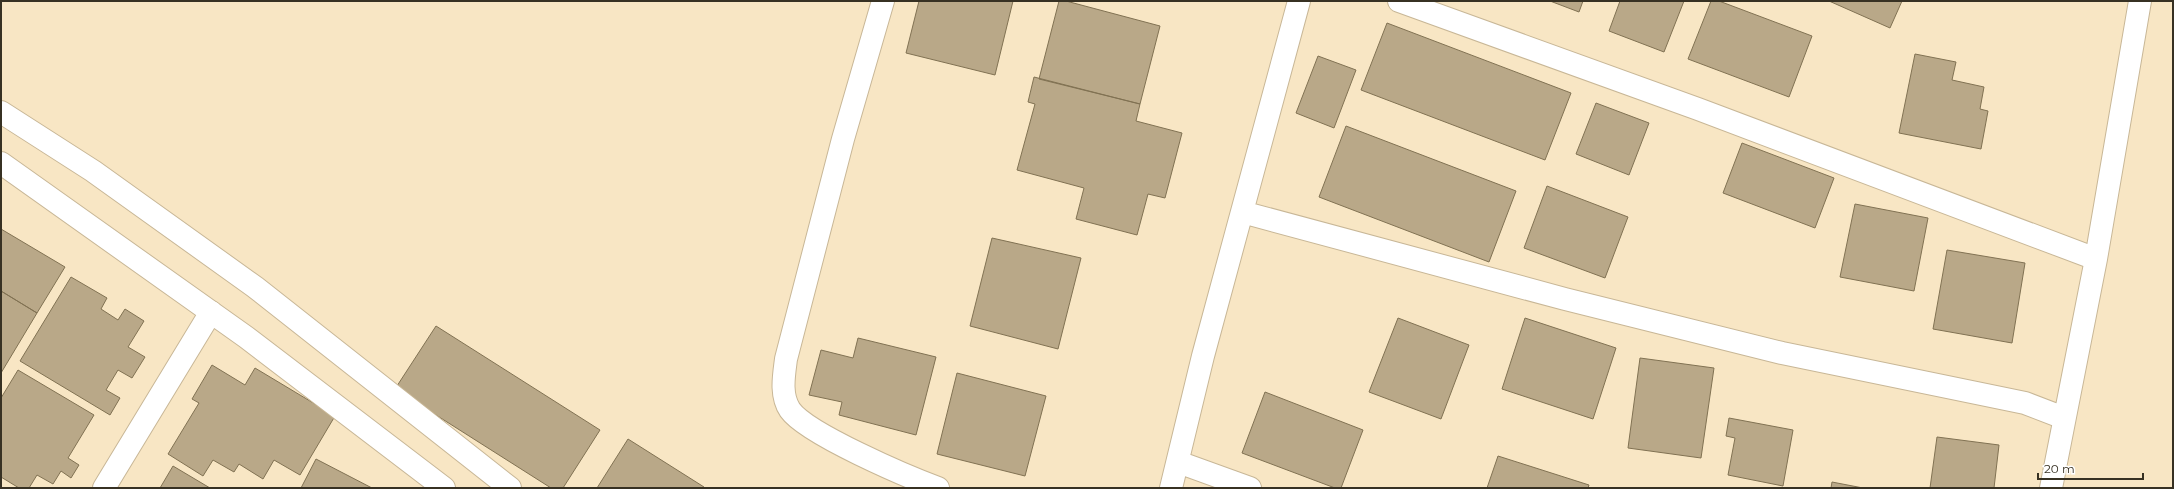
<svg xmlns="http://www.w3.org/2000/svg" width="2174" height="489" font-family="Montserrat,sans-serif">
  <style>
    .building { fill: #b9a888; stroke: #817253 }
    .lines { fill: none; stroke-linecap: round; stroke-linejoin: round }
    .street-casing { stroke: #c8b797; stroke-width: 24 }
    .secondary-casing { stroke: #c8b797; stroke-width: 24 }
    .street { stroke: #fff; stroke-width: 22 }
    .secondary { stroke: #fff; stroke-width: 22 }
  </style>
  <rect width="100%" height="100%" fill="#f8e6c4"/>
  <path class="building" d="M919 1H1013L995 75 906 53Z
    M1059 1H1066L1160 26 1140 104 1039 79Z
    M1550 1H1583L1579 12Z
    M1620 1H1684L1664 52 1609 31Z
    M1711 1H1719L1812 36 1789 97 1688 59Z
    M1829 1H1902L1890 28Z
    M1387 23 1571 93 1545 160 1361 90Z
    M1915 54 1956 62 1952 80 1984 87 1980 109 1988 111 1981 149 1899 133Z
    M1318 56 1356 70 1334 128 1296 113Z
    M1034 77 1140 104 1136 121 1182 133 1165 198 1148 194 1137 235 1076 219 1084 188 1017 170 1035 104 1028 102Z
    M1596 103 1649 123 1629 175 1576 154Z
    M1346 126 1516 191 1489 262 1319 197Z
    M1742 143 1834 178 1815 228 1723 193Z
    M1547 186 1628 217 1605 278 1524 248Z
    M1855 204 1928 218 1914 291 1840 277Z
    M1 229 65 267 37 313 1 291Z
    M992 238 1081 258 1058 349 970 326Z
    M1947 250 2025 263 2012 343 1933 329Z
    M71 277 107 298 101 309 118 320 125 309 144 321 128 347 145 357 132 378 118 370 106 390 120 398 110 415 20 361Z
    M1 291 37 313 1 373Z
    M1398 318 1469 345 1441 419 1369 392Z
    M1525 318 1616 348 1593 419 1502 389Z
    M436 326 600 430 563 488H551L395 389Z
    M858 338 936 357 916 435 839 415 842 402 809 395 821 350 853 358Z
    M1640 358 1714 368 1701 458 1628 448Z
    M212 365 245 385 255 368 335 416 300 475 274 460 263 479 239 464 234 472 213 460 203 476 168 454 199 403 192 399Z
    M18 370 94 415 68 458 79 465 71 478 61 471 53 484 37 475 29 488H19L1 477V398Z
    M957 373 1046 396 1025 476 937 454Z
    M1265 392 1363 430 1341 488H1335L1242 453Z
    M1729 418 1793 430 1783 486 1728 475 1735 438 1726 436Z
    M1937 437 1999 445 1994 488H1930Z
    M628 439 704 487 703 488H597Z
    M1498 456 1589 485 1588 488H1487Z
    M316 459 372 488H301Z
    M173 466 210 488H160Z
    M1832 482 1863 488H1831Z"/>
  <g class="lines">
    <defs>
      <path id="street" d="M883 1 843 139 786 359C784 375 780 395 790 410 807 434 908 477 938 488
        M1399 1 1698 109 2096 259
        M1242 212 1565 299 1782 353 2025 403 2064 418
        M1178 462 1250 488
        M104 488 211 312
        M1171 488 1203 356 1299 1
        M2051 488 2096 259 2140 1"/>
      <path id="secondary" d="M1 112 93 171 255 287 510 488
        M1 163 246 337 444 488"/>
    </defs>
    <use href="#street" class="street-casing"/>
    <use href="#secondary" class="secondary-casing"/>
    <use href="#street" class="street"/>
    <use href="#secondary" class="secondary"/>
  </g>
  <rect width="2174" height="489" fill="none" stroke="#373123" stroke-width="4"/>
  <path d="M2038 473v6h105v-6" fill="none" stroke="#373123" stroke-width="2"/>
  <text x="2044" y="473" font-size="12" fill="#373123" stroke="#ffffff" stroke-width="3" paint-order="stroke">20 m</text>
</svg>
